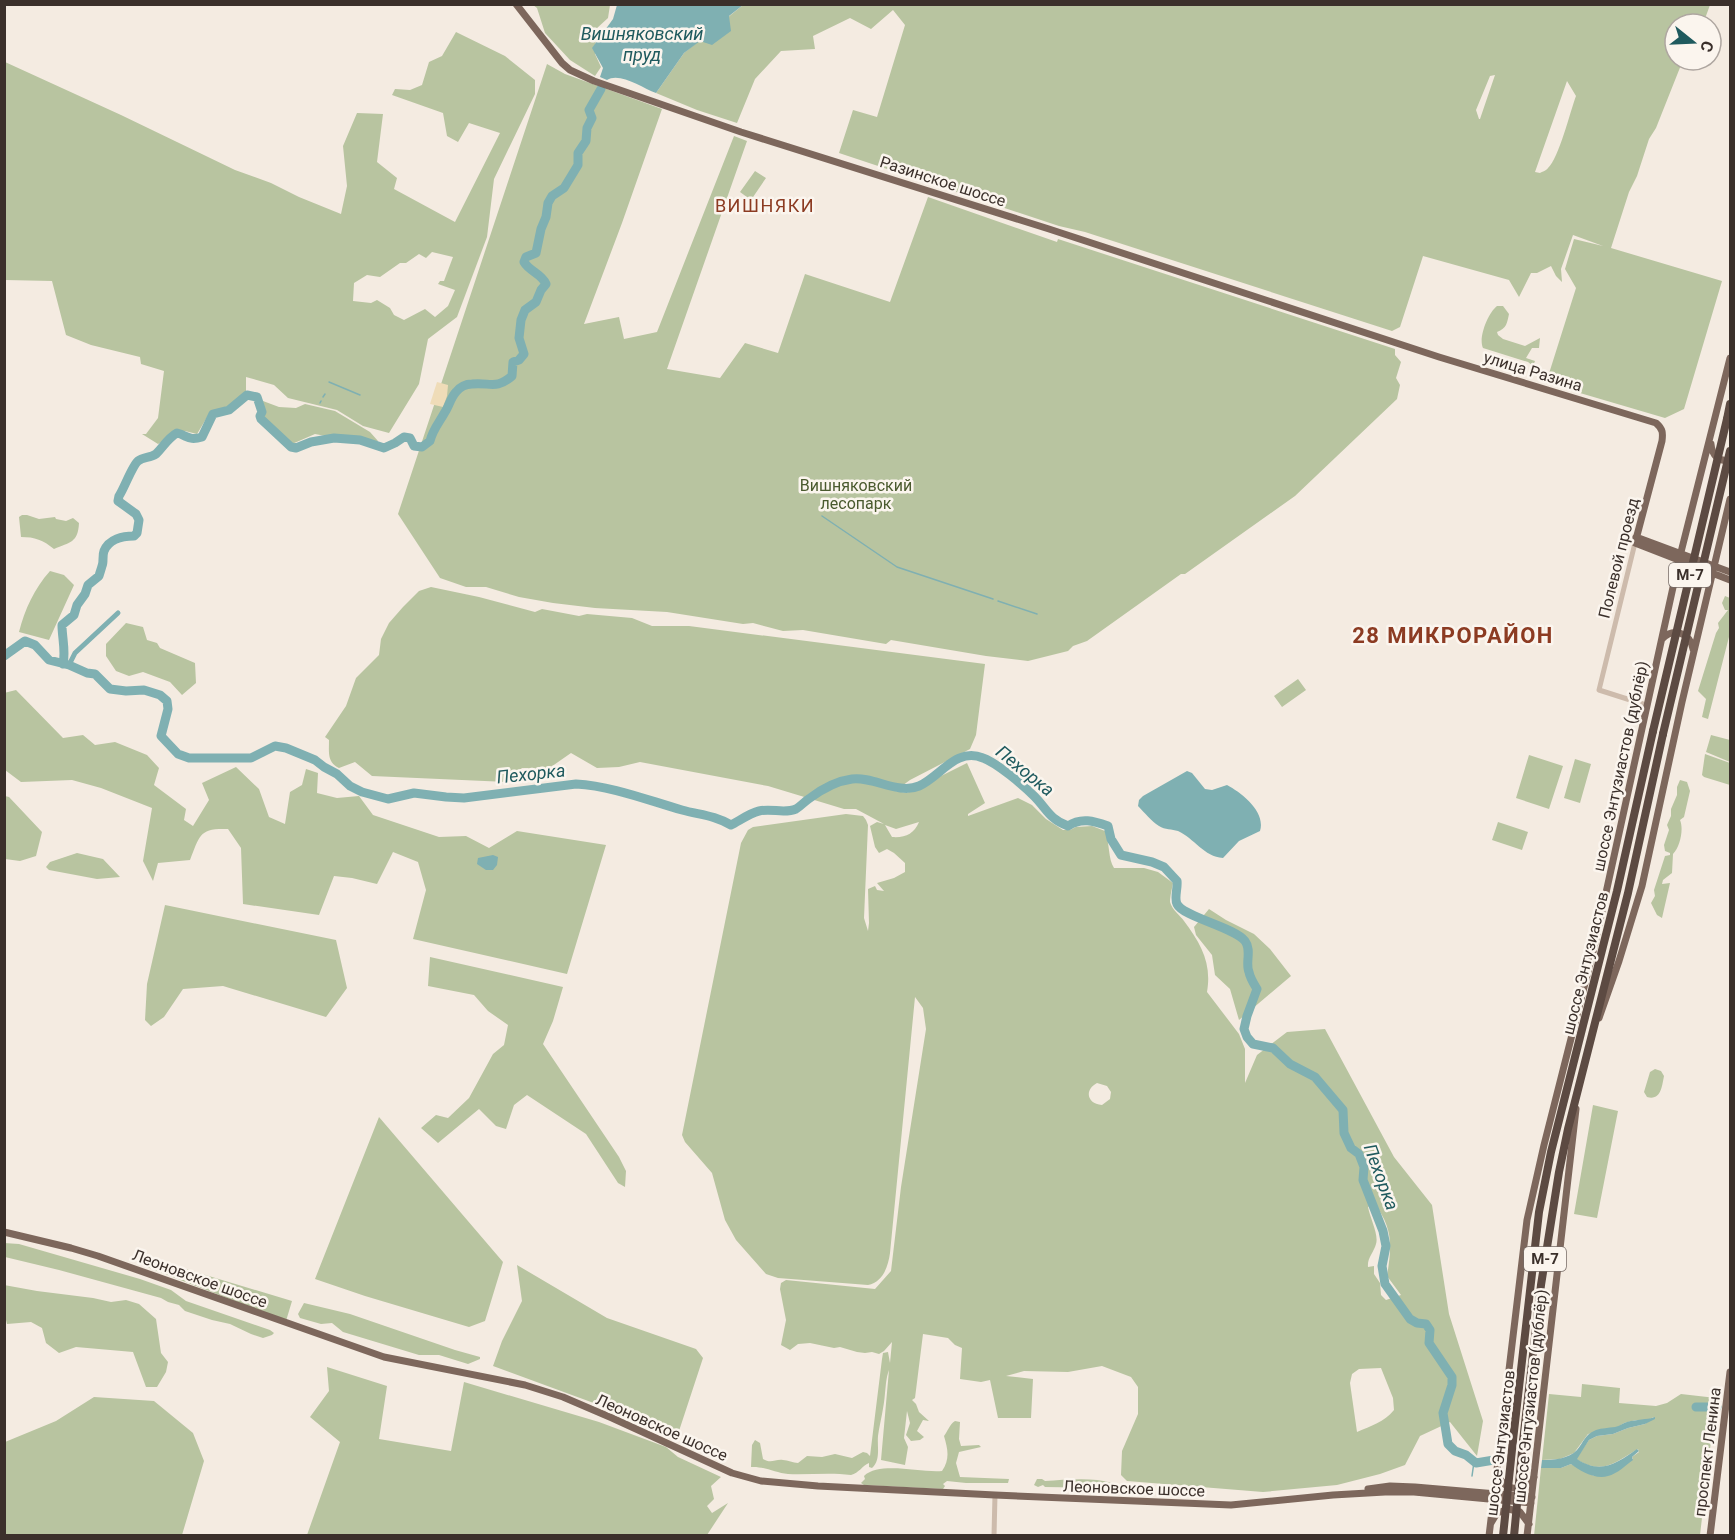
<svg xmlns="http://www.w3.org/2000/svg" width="1735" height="1540" font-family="Roboto,sans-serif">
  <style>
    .green { fill: #b8c4a0; fill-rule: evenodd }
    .sand { fill: #efdcb8 }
    .water { fill: #7fb0b2 }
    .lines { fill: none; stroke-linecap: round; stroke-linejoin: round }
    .stream { stroke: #7fb0b2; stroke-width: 1.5 }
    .canal { stroke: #7fb0b2; stroke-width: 5 }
    .river { stroke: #7fb0b2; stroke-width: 9 }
    .minor { stroke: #cdbbac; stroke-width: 5 }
    .major { stroke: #7d675c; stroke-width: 7 }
    .highway { stroke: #5c4a42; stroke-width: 8 }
    .highway-bridge { stroke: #5c4a42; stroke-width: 8 }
    .labels { text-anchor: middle; stroke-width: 5; stroke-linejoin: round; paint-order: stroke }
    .shield { fill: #fbf5ee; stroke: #756b66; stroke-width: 1.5 }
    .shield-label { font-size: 15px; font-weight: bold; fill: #3b302b }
    .street-label { font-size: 16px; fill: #3b302b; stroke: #fbf5ee }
    .park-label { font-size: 16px; fill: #4a5a2e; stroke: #fbf5ee }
    .water-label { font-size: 18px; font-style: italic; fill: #1f5a5e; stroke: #fbf5ee }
    .neighbourhood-label { font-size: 18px; letter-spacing: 1.5px; fill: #8c3b22; stroke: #fbf5ee }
    .district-label { font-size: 22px; font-weight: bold; letter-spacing: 1.5px; fill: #8c3b22; stroke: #fbf5ee }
  </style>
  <rect width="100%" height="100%" fill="#f4ebe1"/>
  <path class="green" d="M533 5H610L608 18 596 29 595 54 601 67 595 76 570 60 545 33 537 8Z
    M743 5H1710L1703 24H1675V60H1683L1656 128 1649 139 1637 176 1629 192 1611 248 1722 281 1684 409 1665 418 1546 383 1576 288 1565 269 1574 239 1603 246 1573 235 1561 269 1562 282 1556 276 1551 266 1537 273H1531L1519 297 1509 280 1423 256 1400 327 1392 331 1085 232 1059 226 839 153 853 110 877 117 905 25 893 10 871 29 850 18 813 36 815 49 781 51 755 79 737 123 697 110 656 93 684 53ZM1495 75 1480 119H1479L1476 110 1490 76ZM1567 81 1576 96C1570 112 1559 158 1548 168 1547 170 1542 172 1540 173L1535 172Z
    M456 32 505 56 535 80V94L494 179 487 237 457 317 428 339 419 384 389 433 363 426 337 410 288 398 274 385 246 377V392L228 412 217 409 209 414 197 434 185 431 158 444 142 434H146L158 418 164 371 141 364 140 357 91 345 66 335 52 281 5 280V62L121 115 235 170 271 183 299 197 341 214 347 186 343 146 357 113 383 114 377 162 397 178 394 189 455 222 500 133 469 123 458 142 447 136 443 113 392 95 395 89 410 90 422 85 429 62 442 56ZM432 252 453 257 444 281H440L438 284 455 290 448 306 435 317 425 309 404 320 394 315 390 308 377 300 371 303 353 301 354 283 367 275 380 277 400 263H406L419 254 426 258Z
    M547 64 565 74 662 109 622 223 584 324 619 317 624 339 657 332 734 136 747 141 667 369 720 378 745 343 778 353 805 274 890 302 928 197 1057 242 1058 239 1395 349V355L1401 362 1396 378 1400 385 1397 399 1295 496 1185 574H1181L1087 641 1073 646 1068 651 1028 661 986 656 891 640 886 644 803 630 783 631 753 623 743 624 667 612 595 608 553 603 519 597 486 587H466L440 578 398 514Z
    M755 171 766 178 751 200 740 192Z
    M1497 306H1503L1509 314C1507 323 1507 328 1497 332L1498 335 1503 339 1525 346 1540 338 1539 348H1532L1526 358 1535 361 1533 366 1528 362 1483 348C1478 338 1488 313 1497 306Z
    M263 401 279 407 296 408 305 404 335 411 370 432 378 441 372 445 315 434 292 444 264 419Z
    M22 515H27L39 519 55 517 56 519 66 521 73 518 79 523C78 543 70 542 54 549 43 540 35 537 21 537L19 517Z
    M50 571 64 575 74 585 49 640 19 632C25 609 34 589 50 571Z
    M431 587 479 597 535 612 542 609 579 616 587 614 632 618 652 626H689L985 664 976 735 970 749 910 780 895 791 907 793 967 763 985 803 968 814V816L1018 798 1032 805 1046 819 1063 830H1070L1076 827 1092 826 1105 831C1110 844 1108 859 1114 868H1144L1158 872 1173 883C1172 888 1170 897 1170 902 1172 910 1180 915 1184 921 1201 944 1212 963 1207 992L1239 1034 1245 1049V1083L1257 1055 1287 1032 1325 1029 1394 1157 1432 1205 1449 1314 1483 1421 1477 1456 1450 1422 1420 1436 1405 1465 1380 1474 1337 1485 1263 1492 1127 1481 1121 1475 1122 1451 1138 1414V1387L1131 1377 1102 1366 1068 1372 1024 1371 1006 1376 1033 1379 1031 1418H998L990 1380 981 1382 960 1379 962 1348 955 1345 948 1338 923 1334 915 1398 912 1400 916 1404 919 1412 929 1421 923 1420 917 1431 924 1437 920 1440 911 1441 906 1435 910 1423 907 1411 904 1438 908 1447 905 1465 881 1460 889 1370C886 1378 886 1385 885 1393 884 1408 880 1422 878 1436 877 1447 881 1460 872 1468L869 1467V1463C862 1466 859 1473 851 1475 830 1472 809 1475 788 1474 775 1473 764 1466 751 1467L752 1445 755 1440 760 1443 763 1459C771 1464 775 1459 783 1460 788 1460 793 1463 798 1463L807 1456 822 1457 835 1454 852 1458 863 1452 867 1453 870 1456 882 1359 883 1353 888 1352 890 1363 892 1342 884 1351 879 1354 872 1352 865 1353 857 1352 840 1347 834 1348 810 1343 798 1344 790 1350 781 1345 786 1320 780 1289 781 1283 786 1280 875 1289 891 1271 901 1187 926 1029 923 1008 915 997 890 1253C888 1267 883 1282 868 1285L778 1278 766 1274 736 1240 725 1220 712 1173 685 1142 682 1135 741 843 748 830 753 827 846 814 863 816 866 820 868 825 864 918 868 931 869 923 868 889 875 886 877 890 884 891 877 883 894 878 905 872V863L894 853 887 849 879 853 875 847 870 826 877 822 884 824 856 809H844L768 786 640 762 619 767 597 768 571 753 548 769 522 768 507 782 372 776 355 762 339 768C327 762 329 753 329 740L325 737 346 706 356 678 379 655 381 639 389 623 403 607 419 591ZM919 822C914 834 905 838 892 837L885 825 896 829ZM1097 1083 1107 1086 1111 1092 1110 1099 1102 1105C1087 1104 1084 1090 1097 1083ZM1374 1203C1393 1228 1392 1245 1387 1276L1401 1295 1386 1300 1381 1295 1380 1283 1374 1274V1266L1368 1267C1367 1258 1374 1252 1376 1244 1379 1235 1370 1218 1368 1207ZM1381 1368 1393 1398 1394 1410C1384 1422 1371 1426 1357 1432L1350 1383 1352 1374 1359 1369Z
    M1725 596 1730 598V633L1708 719 1702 717 1706 699 1698 691 1716 633 1719 628 1718 623 1728 610H1725L1722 603Z
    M126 623 143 627 147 640 157 643 160 648 195 663 196 683 182 695 170 682 143 672 129 676 116 671 106 656V644Z
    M1298 679 1306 690 1282 707 1274 696Z
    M16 690 63 738 83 735 95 745 115 742 147 755 159 768 154 785 186 809 184 820 193 826 209 800 202 783 236 767 259 789 269 817 285 824 290 792 302 785 306 769 318 773 317 793 337 798 359 796 373 815 439 837 466 836 489 848 517 831 606 845 567 974 413 939 426 890 418 862 393 852 377 884 352 878 334 876 319 915 243 904 241 848 228 829C199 828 200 835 190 860L158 863 153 881 143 861 152 808 101 788 72 780 21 782 5 770 4 693Z
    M1711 735 1730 740V762L1706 752Z
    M1705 754 1730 763V785L1704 777 1702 775Z
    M1529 755 1563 766 1549 809 1516 798Z
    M1575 759 1591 764 1580 803 1564 798Z
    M1680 780 1687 782 1690 791 1684 817 1680 820C1684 829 1680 847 1673 854L1672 873 1663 880 1662 884 1670 883 1662 918 1657 915 1651 903 1655 896 1654 890 1665 856 1670 855V853L1665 851 1664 845 1669 830 1667 825 1671 816V809L1677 795V787Z
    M5 796 9 797 42 832 36 856 20 861 5 859Z
    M1498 822 1528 832 1522 850 1492 840Z
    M77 853 103 859 120 877 97 879 49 870 46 867 50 862Z
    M165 905 336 940 347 988 326 1017 223 986 183 989 164 1017 151 1026 145 1020 147 984Z
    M1209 909 1226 920 1254 934 1270 949 1291 976 1239 1020 1230 989 1215 975 1212 955 1196 935 1194 927Z
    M430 957 563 987 553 1021 543 1044 619 1157 626 1171 625 1187 618 1183 586 1134 527 1095 514 1105 506 1129 496 1126 479 1109 438 1143 421 1128 436 1115 448 1118 469 1098 493 1054 504 1045 508 1025 488 1011 474 995 428 986Z
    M1655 1069 1661 1071 1664 1076C1662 1086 1661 1101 1647 1097L1644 1092 1650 1072Z
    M1593 1105 1618 1111 1597 1218 1574 1214Z
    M379 1117 503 1262 485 1321 469 1327 365 1296 315 1279Z
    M4 1243 19 1244 140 1279 171 1290 186 1301 270 1330 274 1333 272 1335 263 1338 251 1334 230 1324 212 1320 185 1311 179 1305 168 1302 161 1298 59 1270 5 1257Z
    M139 1255 292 1301 286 1321 147 1267Z
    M517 1265 607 1318 696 1349 703 1358 678 1434 493 1366 502 1341 522 1301Z
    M4 1285 37 1291 93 1298 111 1302 126 1300 139 1304 156 1319 161 1353 168 1362 166 1372 157 1387H146L133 1352 76 1347 59 1353 46 1343 42 1328 31 1322 7 1324 5 1316Z
    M304 1303 350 1314 455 1350 480 1357V1359L468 1364 439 1355H419L343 1332 332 1323 321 1324 300 1318 298 1314Z
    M327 1367 387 1386 379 1439 451 1451 464 1382 599 1422 666 1447 678 1457 721 1477 711 1486 714 1499 707 1506 712 1513 728 1503 707 1535H307L340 1442 310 1417 329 1391Z
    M1582 1384 1620 1388 1619 1403 1656 1406 1667 1403 1681 1394 1716 1398 1700 1535 1606 1536 1599 1534 1595 1536H1534L1541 1468H1561L1571 1464 1594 1476 1633 1459 1632 1457 1639 1452 1638 1449C1615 1462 1603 1476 1576 1459L1589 1440 1597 1436 1613 1434 1628 1428 1645 1424 1654 1417 1647 1420H1636L1624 1423 1618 1427 1588 1434 1574 1453 1560 1459 1542 1460 1549 1394 1581 1397Z
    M94 1397 154 1401 193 1433 204 1461 182 1535H5V1442L56 1421Z
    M955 1421 960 1422 959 1439 961 1446 979 1445 981 1447 959 1452 956 1463 960 1477 1009 1479 1008 1483H966L947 1481 943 1484 945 1486 943 1489 864 1485 861 1483 865 1479 864 1476C880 1461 920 1473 942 1471 950 1459 948 1450 944 1436 948 1431 949 1425 955 1421Z
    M1037 1479H1042L1045 1481C1066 1480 1092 1477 1112 1483L1111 1487 1108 1488 1045 1487 1043 1485 1038 1487 1034 1485Z"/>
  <path class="sand" d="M437 382 448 385 447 396 443 407 430 404Z"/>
  <path class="water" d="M617 5V4L743 5 729 16 731 31 712 45 700 41 684 53 656 93C642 88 620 72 607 80L600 77 603 68 592 48 613 19Z
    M1187 771 1192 773 1205 789 1212 790 1227 785C1242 793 1266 812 1260 831L1239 841 1223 858C1204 857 1194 838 1178 831 1172 829 1165 830 1159 826 1151 821 1145 813 1138 806L1139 800 1143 796Z
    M493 855 498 857 497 865 493 870H486L477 864 478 858Z
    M1655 1417V1419L1645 1424 1628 1428 1613 1434 1597 1436 1589 1440 1577 1459C1601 1475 1617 1463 1637 1449L1639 1451 1632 1457 1633 1460C1626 1465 1617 1474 1608 1476 1596 1480 1580 1471 1571 1464L1561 1468H1541L1542 1460C1553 1460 1569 1459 1577 1450 1584 1442 1584 1435 1596 1430 1602 1428 1608 1428 1615 1427 1620 1426 1623 1423 1627 1422 1637 1419 1646 1420 1655 1417Z"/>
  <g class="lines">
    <path class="stream" d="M329 382 360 395
      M323 397 325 394
      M320 403 321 401
      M822 516 897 567 993 599
      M998 601 1037 614
      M1472 1476 1474 1462"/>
    <path class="canal" d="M69 665 75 653 118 613"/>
    <path class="river" d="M4 656 25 641 35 645 49 660 69 665 87 673 95 674 110 689 126 691 144 690 160 695 167 701 168 709 161 736 178 754 189 758H251L275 746 286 748 315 760 324 767 337 774 350 786 362 792 388 799 414 793 446 797 464 798 576 784C612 786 647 800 682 810 700 815 714 815 731 825 739 821 750 813 759 811 772 808 784 814 796 809 801 806 805 801 810 798 822 789 837 781 852 779 873 776 898 795 919 786 941 776 956 747 983 758 997 763 1023 785 1034 796 1047 809 1049 819 1068 826 1081 817 1094 821 1108 826L1111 839 1121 855 1152 862 1164 867 1177 881C1178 888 1174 898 1177 904 1183 917 1234 927 1245 941 1252 950 1245 963 1249 972 1250 978 1254 984 1257 989L1247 1016 1244 1029 1247 1037 1253 1044 1273 1048 1290 1064 1315 1077 1343 1110 1344 1133 1351 1148 1359 1154 1364 1167 1363 1180 1383 1231 1386 1246 1382 1266 1385 1284 1410 1319 1417 1323 1426 1324 1430 1330 1429 1343 1452 1377V1385L1443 1413 1448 1444 1455 1451 1466 1455 1476 1463 1494 1460
      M63 664C66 651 62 638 62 625L74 615 77 605 85 594 88 585 99 576C100 572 101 570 102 566 104 562 102 556 104 551 109 539 123 536 134 536L137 533 139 520 136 514 118 501 119 496C124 489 132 466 138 461 143 457 150 458 156 454 163 447 168 438 177 433 188 436 189 441 202 437L213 414 229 410 247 395 257 397 262 412 260 416 261 419 291 447 296 448 311 442 334 438 360 440 384 448 395 443 404 437 410 438 414 446 422 447 430 441C433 429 439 423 445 412 449 406 451 397 456 392 460 387 466 384 472 384 490 382 496 390 512 376L513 362 519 360 524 354 519 338 521 320 525 310 536 302 541 290 546 284C542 274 529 271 524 262L526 257 536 253 541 229 546 217 548 203 552 196 564 188 578 165V153L586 141 587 128 592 118 589 110 601 89
      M1696 1407H1717"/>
    <path class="minor" d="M1635 543 1599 690 1646 705
      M994 1536 995 1495"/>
    <path class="major" d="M516 4 562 63 570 70 594 81 741 132 1049 229 1439 357 1656 423C1663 429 1663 433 1662 441L1635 543 1730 580
      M1711 444C1712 456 1719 462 1730 460
      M1636 537 1730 572
      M1662 639C1674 627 1690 633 1693 649
      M1599 1018 1619 961 1642 886 1682 702 1730 499
      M4 1232 71 1248 98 1256 384 1357 525 1385 563 1397 612 1418 732 1473 761 1481 818 1486 995 1495 1231 1505 1333 1495 1385 1492H1414L1531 1503
      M1496 1473C1507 1493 1520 1492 1534 1477
      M1368 1489 1390 1486 1415 1487 1532 1497
      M1491 1523 1497 1513 1509 1509 1520 1512 1529 1524
      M1489 1536 1527 1220 1544 1145 1593 952 1679 560 1730 358
      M1527 1536 1576 1109
      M1710 1536 1730 1372"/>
    <path class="highway" d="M1727 419 1730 404
      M1513 1440 1539 1212 1551 1152 1617 891 1653 731
      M1523 1441 1541 1285 1559 1172 1568 1129 1628 893 1663 734"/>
    <path class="highway-bridge" d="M1653 731 1727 419
      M1663 734 1730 451
      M1503 1536 1513 1440
      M1514 1536 1523 1441"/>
  </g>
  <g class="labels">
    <g class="shield">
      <rect x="1669" y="563" width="42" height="24" rx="4.5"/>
      <rect x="1524" y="1247" width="42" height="24" rx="4.5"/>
    </g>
    <g class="shield-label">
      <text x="1690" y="580">М-7</text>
      <text x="1545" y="1264">М-7</text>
    </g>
    <g class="street-label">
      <text transform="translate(943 181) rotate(18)" y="6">Разинское шоссе</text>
      <text transform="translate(1533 371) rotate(17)" y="6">улица Разина</text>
      <text transform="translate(1618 558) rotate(-76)" y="6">Полевой проезд</text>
      <text transform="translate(1620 766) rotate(-78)" y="6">шоссе Энтузиастов (дублёр)</text>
      <text transform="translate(1585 963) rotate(-76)" y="6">шоссе Энтузиастов</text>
      <text transform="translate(200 1278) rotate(20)" y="6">Леоновское шоссе</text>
      <text transform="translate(1530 1396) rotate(-84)" y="6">шоссе Энтузиастов (дублёр)</text>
      <text transform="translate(662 1427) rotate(24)" y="6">Леоновское шоссе</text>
      <text transform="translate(1500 1443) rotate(-83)" y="6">шоссе Энтузиастов</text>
      <text transform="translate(1707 1452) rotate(-83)" y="6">проспект Ленина</text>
      <text transform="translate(1134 1488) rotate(2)" y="6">Леоновское шоссе</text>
    </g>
    <g class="park-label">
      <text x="856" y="491">Вишняковский<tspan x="856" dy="18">лесопарк</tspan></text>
    </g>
    <g class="water-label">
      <text x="642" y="40">Вишняковский<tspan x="642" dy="21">пруд</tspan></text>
      <text transform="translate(1025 771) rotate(39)" y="6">Пехорка</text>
      <text transform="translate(531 774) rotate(-6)" y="6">Пехорка</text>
      <text transform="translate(1381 1177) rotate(70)" y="6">Пехорка</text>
    </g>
    <g class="neighbourhood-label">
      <text x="765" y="212">ВИШНЯКИ</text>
    </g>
    <g class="district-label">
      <text x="1453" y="643">28 МИКРОРАЙОН</text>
    </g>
  </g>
  <rect width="1735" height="1540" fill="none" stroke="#3b302b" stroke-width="12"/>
  <g transform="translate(1693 42) rotate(108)"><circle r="28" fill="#fbf5ee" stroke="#aea6a0" stroke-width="1.5"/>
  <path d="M0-4.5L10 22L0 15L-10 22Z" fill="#1f5a5e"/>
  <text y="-9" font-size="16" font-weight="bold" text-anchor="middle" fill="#3b302b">С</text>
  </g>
</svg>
